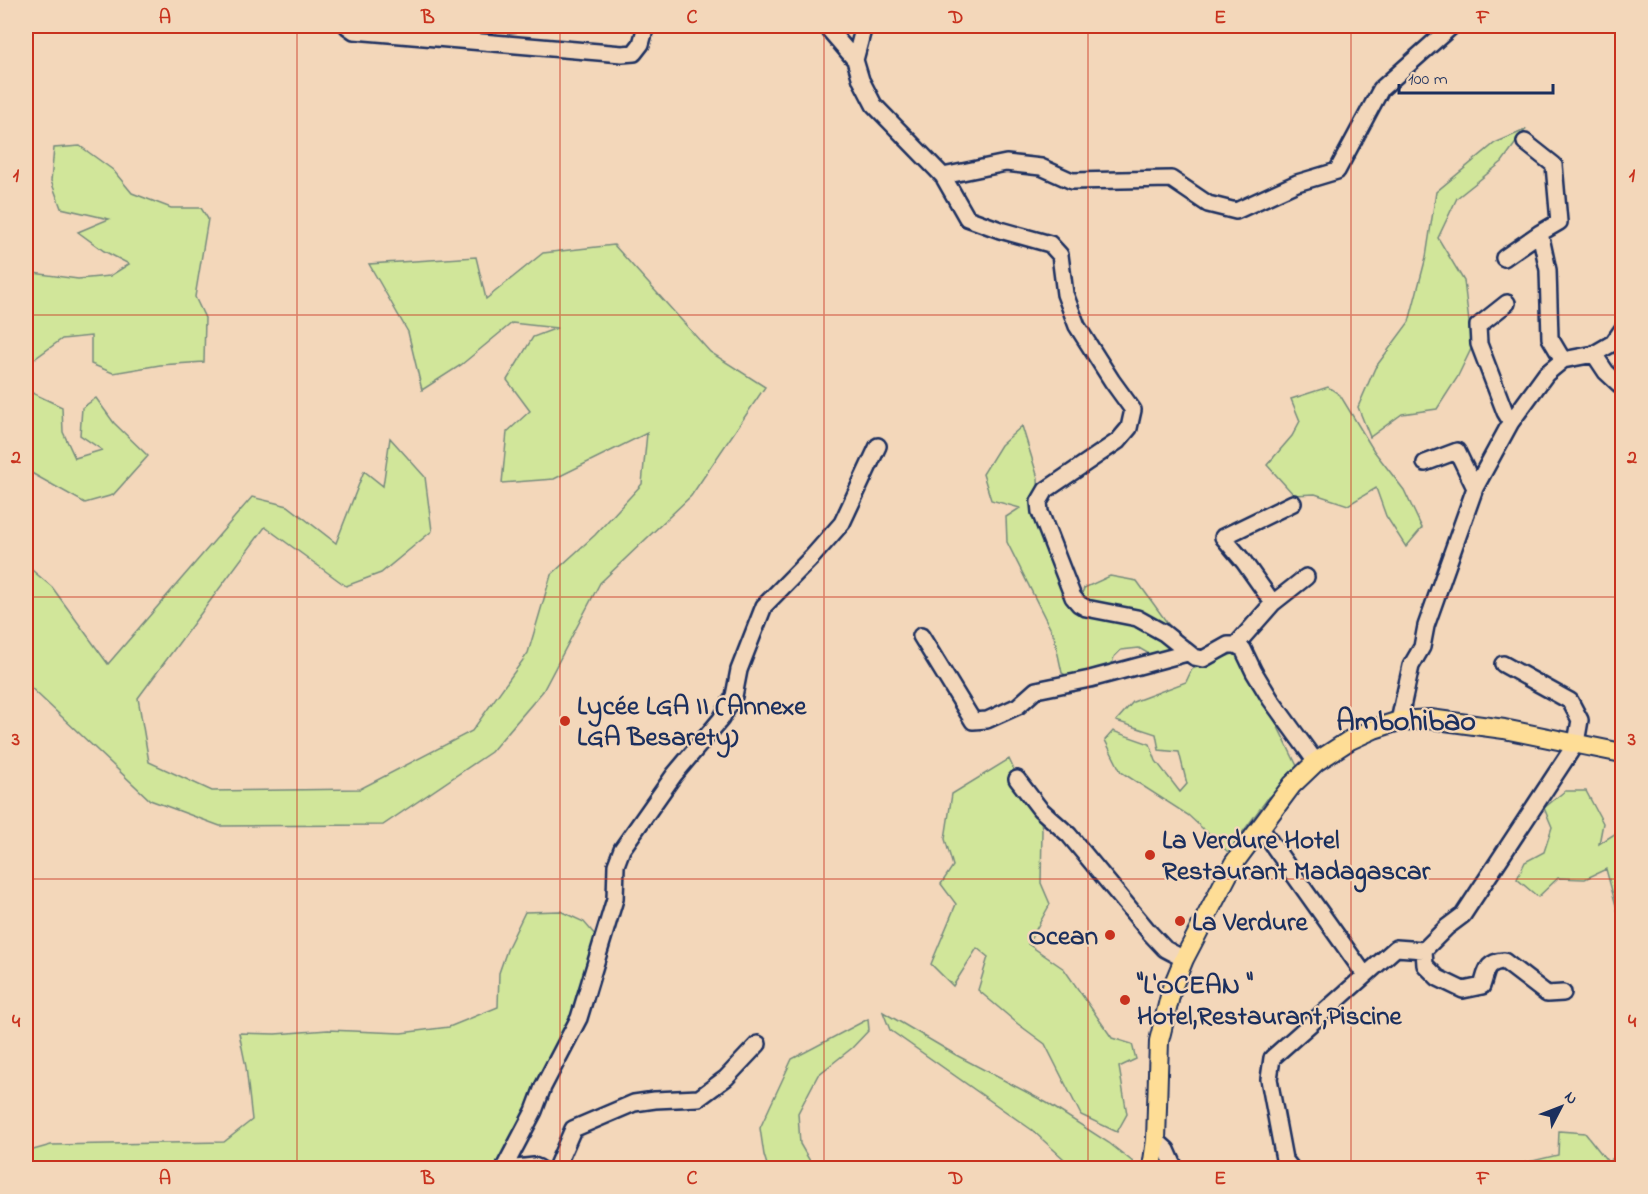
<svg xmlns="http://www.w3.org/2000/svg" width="1648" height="1194" font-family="'Indie Flower',sans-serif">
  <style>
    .green { fill: #d1e69a; stroke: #768a7c; stroke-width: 1.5 }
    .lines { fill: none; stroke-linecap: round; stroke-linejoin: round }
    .minor-casing { stroke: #1b2f5e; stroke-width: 20 }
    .major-casing { stroke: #1b2f5e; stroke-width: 22 }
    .minor { stroke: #f3d7ba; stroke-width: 15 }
    .major { stroke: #fedd96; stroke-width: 18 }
    .grid { fill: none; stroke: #c8321e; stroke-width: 1.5; stroke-opacity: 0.55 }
    .poi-dot { fill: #c8321e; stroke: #f3d7ba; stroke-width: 2 }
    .labels { text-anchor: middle; stroke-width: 4.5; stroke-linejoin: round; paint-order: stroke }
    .poi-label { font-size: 27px; font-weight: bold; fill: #1b2f5e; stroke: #f3d7ba; text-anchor: start }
    .quarter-label { font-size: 30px; font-weight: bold; fill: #1b2f5e; stroke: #f3d7ba }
    .neatline { fill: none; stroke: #c8321e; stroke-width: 2 }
    .grid-label { font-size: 20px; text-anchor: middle; font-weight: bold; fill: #c8321e }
  </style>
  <rect width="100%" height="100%" fill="#f3d7ba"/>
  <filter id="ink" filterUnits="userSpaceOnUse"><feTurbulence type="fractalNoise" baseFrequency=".0167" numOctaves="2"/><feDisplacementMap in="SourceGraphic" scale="12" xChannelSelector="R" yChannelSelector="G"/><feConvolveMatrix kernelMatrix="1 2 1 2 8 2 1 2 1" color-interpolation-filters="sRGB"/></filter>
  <g filter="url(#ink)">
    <path class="green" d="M1525 130 1502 162 1457 198 1438 238 1464 281 1472 347 1457 378 1437 409 1402 414 1370 437 1358 407 1375 368 1409 322 1426 257 1436 192 1495 143Z
      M80 146 113 170 132 193 171 208H201L208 219 195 297 205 318 204 362 160 365 113 373 91 364V336L62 339 26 365V272L78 279 110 276 129 264 104 251 78 232 109 219 61 208 51 181 54 148Z
      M614 245 710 352 765 387 691 496 600 583 543 691 491 752 383 825 220 826 150 800 26 683V565L52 587 108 664 252 497 288 506 336 543 364 471 383 486 390 438 425 477 432 531 381 573 346 586 265 527 138 698 149 762 212 791 360 789 472 731 528 653 551 575 595 535 642 484 647 433 554 479 502 483 507 432 530 411 507 380 533 337 557 328 512 323 461 365 422 390 408 332 369 264 476 257 486 299 543 253Z
      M1328 387 1340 395 1374 451 1404 490 1422 528 1406 547 1386 516 1376 488 1348 505 1315 494 1294 495 1267 465 1292 436 1300 421 1291 399Z
      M26 390 62 407 63 432 75 458 102 450 80 435 82 408 96 398 114 423 148 456 113 495 85 503 26 470Z
      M1022 426 1038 478 1039 505 1077 607 1084 588 1110 576 1137 581 1171 628 1175 659 1156 658 1139 648 1121 650 1114 657 1111 667 1081 684 1062 673 1054 636 1007 542 1006 517 1020 508 991 500 983 474 1001 445Z
      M1241 651 1297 766 1285 786 1268 798 1228 852 1188 815 1121 772 1105 740 1113 731 1150 744 1156 761 1180 792 1187 784 1179 752 1159 750 1156 734 1116 721 1133 702 1186 682 1192 669Z
      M1009 759 1021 785 1040 809 1042 830 1041 883 1050 904 1028 944 1064 969 1112 1038 1132 1044 1136 1059 1119 1067 1127 1114 1117 1132 1081 1115 1045 1044 1018 1024 978 990 988 957 977 948 953 986 931 964 956 904 941 884 953 866 945 839 952 794Z
      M1565 791H1586L1603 823 1599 844 1621 830 1622 827V924L1620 920 1606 869 1585 879 1558 878 1538 897 1517 879 1525 862 1544 852 1552 827 1544 808Z
      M560 911 584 922 602 943 590 984 504 1168H26V1152L51 1145 224 1142 252 1120 246 1067 239 1033 275 1034 328 1030 401 1033 449 1027 498 1007 499 973 508 947 525 912Z
      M883 1012 956 1055 1047 1103 1109 1143 1133 1162 1130 1168H1074L1032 1130 890 1030Z
      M868 1019 869 1030 852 1048 818 1075 798 1113 800 1144 814 1168H768L764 1155 760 1128 792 1059Z
      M1559 1131 1585 1133 1608 1162 1622 1151V1168H1513L1512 1166 1558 1155Z"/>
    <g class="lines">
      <defs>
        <path id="minor" d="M347 26 354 31 622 54 634 53 641 44 646 26
          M826 26 855 60
          M864 26 855 60 861 80 874 105 943 176 967 218 1000 230 1050 244 1060 255 1065 294 1077 326 1112 381 1133 410 1129 428 1118 441 1046 490 1039 502 1040 512 1073 597 1079 604 1086 608 1137 618 1164 633 1194 657 1203 659 1228 645H1236L1243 649 1254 672 1271 700 1316 762
          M1525 142 1554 165 1559 222 1540 233 1548 270 1550 338 1563 360
          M943 176 1006 163 1041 167 1072 181 1171 179 1208 204 1236 211 1297 183 1337 171 1381 89 1452 26
          M1504 258 1540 233
          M1507 303 1478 326 1479 344 1505 412 1511 422
          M1594 354 1606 372 1621 386
          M1425 463 1457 451 1475 488
          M1273 603 1244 562 1223 537 1293 503
          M921 636 973 721 987 720 1018 706 1036 690 1090 679 1187 653
          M1236 645 1273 603 1306 577
          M1399 721 1411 666 1422 647 1426 626 1475 488 1511 422 1546 374 1563 360 1594 354 1613 343 1622 330
          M1017 779 1040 809 1069 835 1150 933 1165 949 1184 959
          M1260 827 1365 975
          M1424 950 1425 965 1438 978 1463 990 1482 986C1487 971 1486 962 1504 961L1547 994 1563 993
          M1156 1140 1167 1150 1175 1168
          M504 1168 534 1111 543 1087 579 1018 615 899 616 865 622 849 674 775 721 719 734 696 739 670 764 606 812 557 842 523 878 446
          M516 1168 534 1166 539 1168
          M556 1168 573 1129 634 1103 655 1100 699 1098 726 1078 758 1044
          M1291 1168 1284 1159 1269 1079 1272 1058 1396 948 1424 950 1447 927 1463 915 1576 743 1580 720 1570 701 1503 664"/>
        <path id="major" d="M1152 1168 1156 1140 1159 1041 1172 988 1184 959 1234 863 1292 785 1316 762 1350 740 1374 729 1399 721 1430 719 1504 729 1622 753"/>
      </defs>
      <use href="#minor" class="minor-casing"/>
      <use href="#major" class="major-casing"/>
      <use href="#minor" class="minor"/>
      <use href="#major" class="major"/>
    </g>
  </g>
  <path class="grid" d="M297 26V1168M560 26V1168M824 26V1168M1088 26V1168M1351 26V1168M26 315H1622M26 597H1622M26 879H1622"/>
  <g class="poi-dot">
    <circle cx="565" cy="721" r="6"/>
    <circle cx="1150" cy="855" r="6"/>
    <circle cx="1180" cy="921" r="6"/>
    <circle cx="1110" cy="935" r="6"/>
    <circle cx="1125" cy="1000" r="6"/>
  </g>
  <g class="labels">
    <g class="poi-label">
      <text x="577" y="714">Lycée LGA II (Annexe<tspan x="577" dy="31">LGA Besarety)</tspan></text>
      <text x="1162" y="848">La Verdure Hotel<tspan x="1162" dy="31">Restaurant Madagascar</tspan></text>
      <text x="1192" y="930">La Verdure</text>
      <text x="1098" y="944" text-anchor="end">Ocean</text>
      <text x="1137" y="993">"L'OCEAN "<tspan x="1137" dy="31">Hotel,Restaurant,Piscine</tspan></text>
    </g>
    <g class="quarter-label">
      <text x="1406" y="730">Ambohibao</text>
    </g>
  </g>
  <rect width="1648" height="1194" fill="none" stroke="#f3d7ba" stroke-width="66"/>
  <g transform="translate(1561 1107) rotate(48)" stroke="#f3d7ba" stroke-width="4.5" paint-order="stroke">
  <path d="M0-4.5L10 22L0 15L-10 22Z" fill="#1b2f5e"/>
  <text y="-9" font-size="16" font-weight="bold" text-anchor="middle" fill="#1b2f5e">N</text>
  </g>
  <path d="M1399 84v9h154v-9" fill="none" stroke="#1b2f5e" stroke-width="3"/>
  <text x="1408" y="84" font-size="18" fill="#1b2f5e" stroke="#f3d7ba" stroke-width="4.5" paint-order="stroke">100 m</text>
  <rect x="33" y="33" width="1582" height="1128" class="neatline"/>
  <g class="grid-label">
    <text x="165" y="23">A</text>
    <text x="428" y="23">B</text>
    <text x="692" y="23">C</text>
    <text x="956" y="23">D</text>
    <text x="1220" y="23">E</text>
    <text x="1483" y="23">F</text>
    <text x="16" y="181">1</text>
    <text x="1632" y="181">1</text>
    <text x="16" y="463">2</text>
    <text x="1632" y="463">2</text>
    <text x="16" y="745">3</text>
    <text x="1632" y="745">3</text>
    <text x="16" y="1027">4</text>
    <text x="1632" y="1027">4</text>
    <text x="165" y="1184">A</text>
    <text x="428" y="1184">B</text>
    <text x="692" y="1184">C</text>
    <text x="956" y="1184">D</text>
    <text x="1220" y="1184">E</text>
    <text x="1483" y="1184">F</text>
  </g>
</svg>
